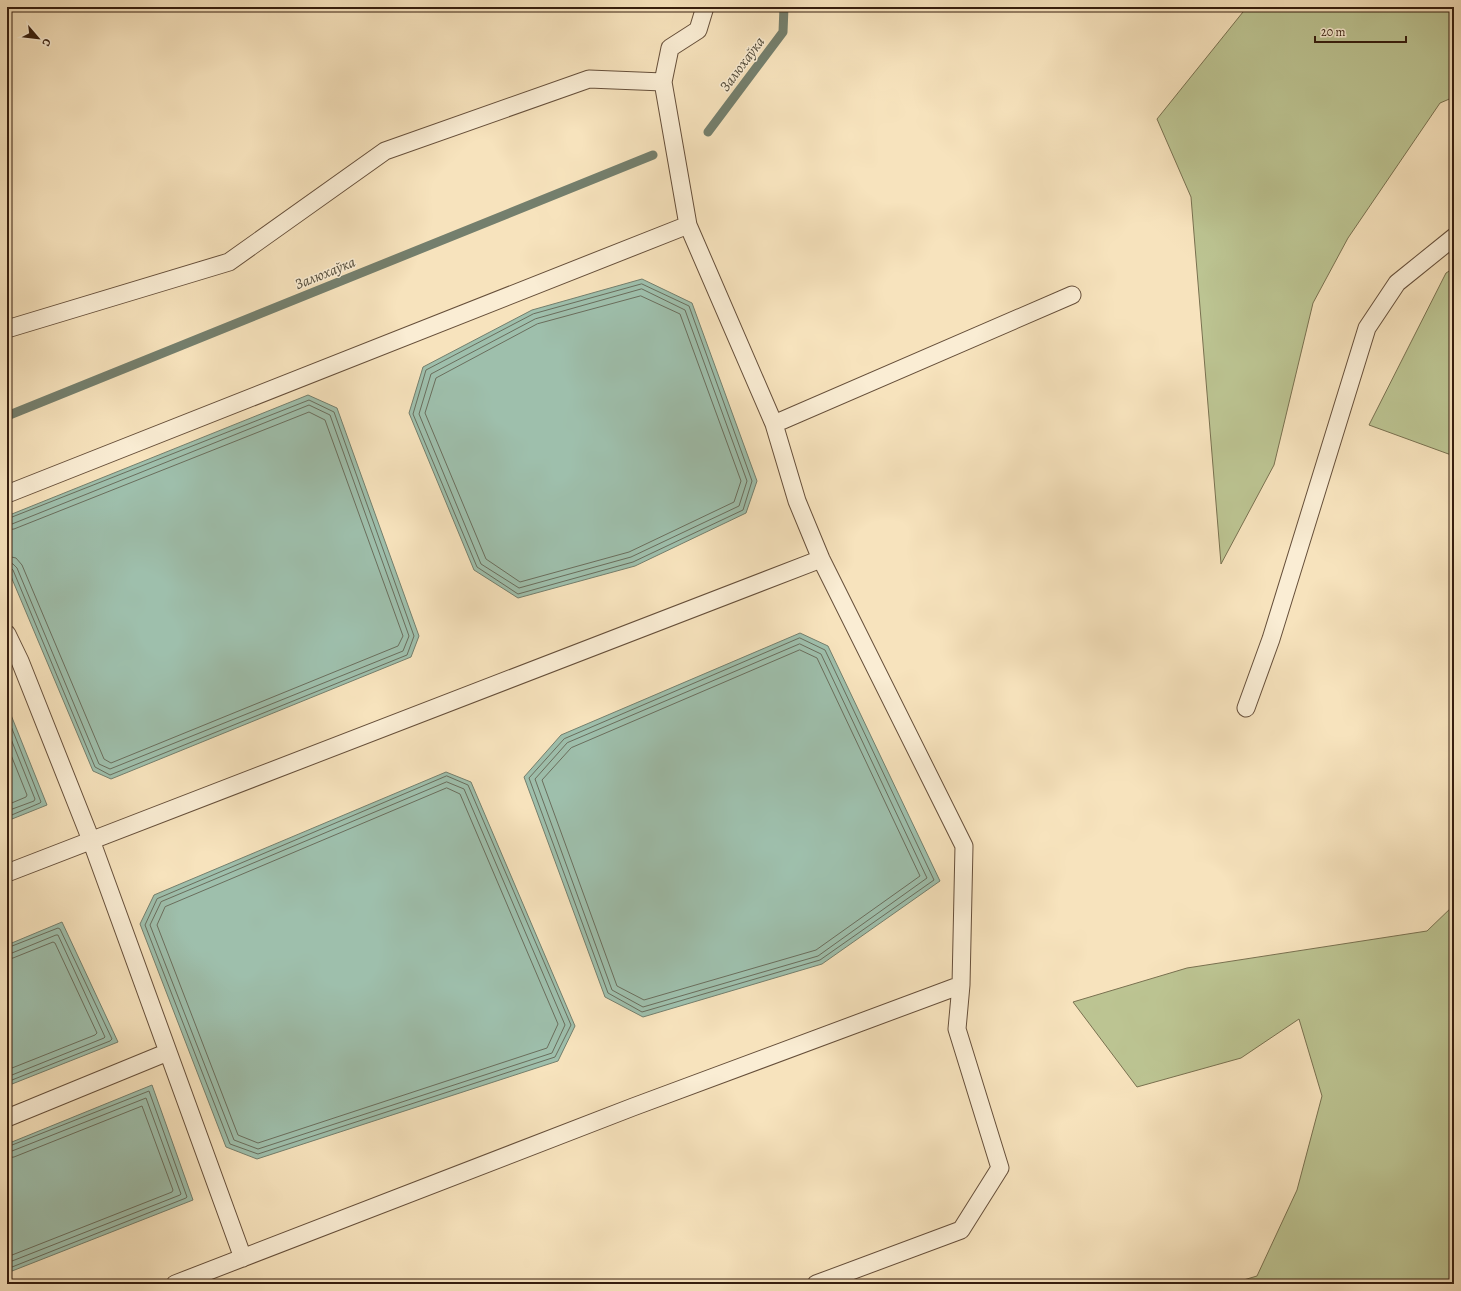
<svg xmlns="http://www.w3.org/2000/svg" width="1461" height="1291" font-family="Alegreya,serif">
  <style>
    .green { fill: #bcc492; stroke: #797150 }
    .water { fill: #9ebfac; stroke: #747f6d }
    .lines { fill: none; stroke-linecap: round; stroke-linejoin: round }
    .shore { stroke: #6a6e5d; stroke-width: 1 }
    .stream { stroke: #747f6d; stroke-width: 9 }
    .lane-casing { stroke: #664f3a; stroke-width: 19 }
    .lane { stroke: #faedd4; stroke-width: 17 }
    .labels { text-anchor: middle; stroke-width: 3; stroke-linejoin: round; paint-order: stroke }
    .water-label { font-size: 15px; font-style: italic; fill: #554e3d; stroke: #faedd4 }
  </style>
  <rect width="100%" height="100%" fill="#f7e3bd"/>
  <filter id="stains"><feTurbulence type="fractalNoise" baseFrequency=".005" numOctaves="4"/><feColorMatrix values="0 0 0 0 .2 0 0 0 0 .09 0 0 0 0 .02 0 0 0 .5 -.17"/></filter>
  <radialGradient id="worn" r=".72"><stop offset=".6" stop-color="#630" stop-opacity="0"/><stop offset="1" stop-color="#630" stop-opacity=".3"/></radialGradient>
  <path class="green" d="M1247 7H1454V97L1440 103 1348 238 1313 303 1274 465 1221 564 1191 197 1157 119Z
    M1454 268V456L1369 425 1446 273Z
    M1454 905V1284H1230L1257 1276 1297 1190 1322 1096 1299 1019 1241 1058 1137 1087 1073 1002 1187 968 1427 931Z"/>
  <path class="water" d="M642 279 692 303 757 481 746 513 635 566 518 598 474 570 409 413 423 367 532 310Z
    M308 395 337 408 419 636 411 657 111 779 93 771 7 567V516Z
    M800 633 828 646 940 881 822 964 643 1017 605 997 524 777 561 735Z
    M7 705 47 805 7 821Z
    M446 772 471 782 575 1026 558 1061 257 1159 226 1147 140 924 154 895Z
    M62 922 118 1042 7 1086V945Z
    M152 1085 193 1200 7 1273V1144Z"/>
  <g class="lines">
    <path class="shore" d="M642 284 689 306 752 481 743 510 633 562 518 594 477 567 413 414 426 370 533 314Z
      M642 289 685 310 747 481 739 506 631 557 519 588 481 564 419 414 431 374 535 319Z
      M641 296 680 314 741 481 734 502 629 552 520 582 486 559 425 413 436 378 537 324Z
      M7 519 309 400 334 412 414 636 407 655 110 775 95 767 13 570 11 568 7 567
      M7 524H12L309 405 330 415 409 636 403 651 110 769 99 764 17 568 13 564 7 562
      M7 530 14 529 309 412 325 420 403 636 398 646 111 763 104 759 22 565 16 558 7 556
      M800 638 825 650 934 880 820 960 642 1012 608 993 529 778 564 739Z
      M800 644 821 654 927 878 818 956 643 1007 612 990 535 779 567 743Z
      M800 650 817 658 920 876 816 950 644 1000 617 986 542 780 571 748Z
      M7 716 41 802 40 803 7 817
      M7 729 35 799 34 801 7 811
      M7 745 27 795 26 797 7 805
      M447 776 468 785 571 1025 555 1057 258 1154 230 1144 145 925 157 899Z
      M447 782 464 789 565 1025 552 1053 258 1149 234 1140 150 925 161 902Z
      M447 788 460 794 558 1024 547 1048 258 1143 238 1135 157 925 165 907Z
      M7 948 58 928 60 929 112 1039 110 1041 7 1082
      M7 953H12L56 935H58L105 1037 104 1038 7 1077
      M7 959 13 958 53 942 55 943 97 1033 95 1035 7 1070
      M7 1147 149 1091 187 1197 186 1198 7 1269
      M7 1152 12 1151 146 1098 181 1194 180 1195 7 1263
      M7 1158 14 1157 142 1106 173 1190 172 1192 7 1257"/>
    <path class="stream" d="M708 132 783 32 784 7
      M7 416 653 155"/>
    <defs>
      <path id="lane" d="M705 7 698 30 670 48 663 82 688 225 774 424 797 501 821 559 964 846 961 985 957 1029 1000 1168 961 1230 816 1284
        M7 329 229 262 385 151 589 79 663 82
        M774 424 1072 295
        M7 494 688 225
        M7 634 20 661 91 840 243 1258
        M1246 708 1271 639 1367 328 1397 283 1454 237
        M7 873 821 559
        M7 1118 168 1052
        M175 1284 633 1107 961 985"/>
    </defs>
    <use href="#lane" class="lane-casing"/>
    <use href="#lane" class="lane"/>
  </g>
  <g class="labels">
    <g class="water-label">
      <text transform="translate(742 64) rotate(-53)" y="5">Залюхаўка</text>
      <text transform="translate(325 273) rotate(-22)" y="5">Залюхаўка</text>
    </g>
  </g>
  <rect width="1461" height="1291" fill="none" stroke="#f7e3bd" stroke-width="24"/>
  <rect x="8" y="8" width="1445" height="1275" fill="none" stroke="#361e0e" stroke-width="2"/>
  <rect x="12" y="12" width="1437" height="1267" fill="none" stroke="#361e0e"/>
  <g transform="translate(38 38) rotate(118)" stroke="#faedd4" stroke-width="3" paint-order="stroke">
  <path d="M0-3L7 15L0 10L-7 15Z" fill="#361e0e"/>
  <text y="-6" font-size="11" font-weight="bold" text-anchor="middle" fill="#361e0e">С</text>
  </g>
  <path d="M1315 36v6h91v-6" fill="none" stroke="#361e0e" stroke-width="2"/>
  <text x="1321" y="36" font-size="12" fill="#361e0e" stroke="#faedd4" stroke-width="3" paint-order="stroke">20 m</text>
  <rect width="100%" height="100%" filter="url(#stains)"/>
  <rect width="100%" height="100%" fill="url(#worn)"/>
</svg>
